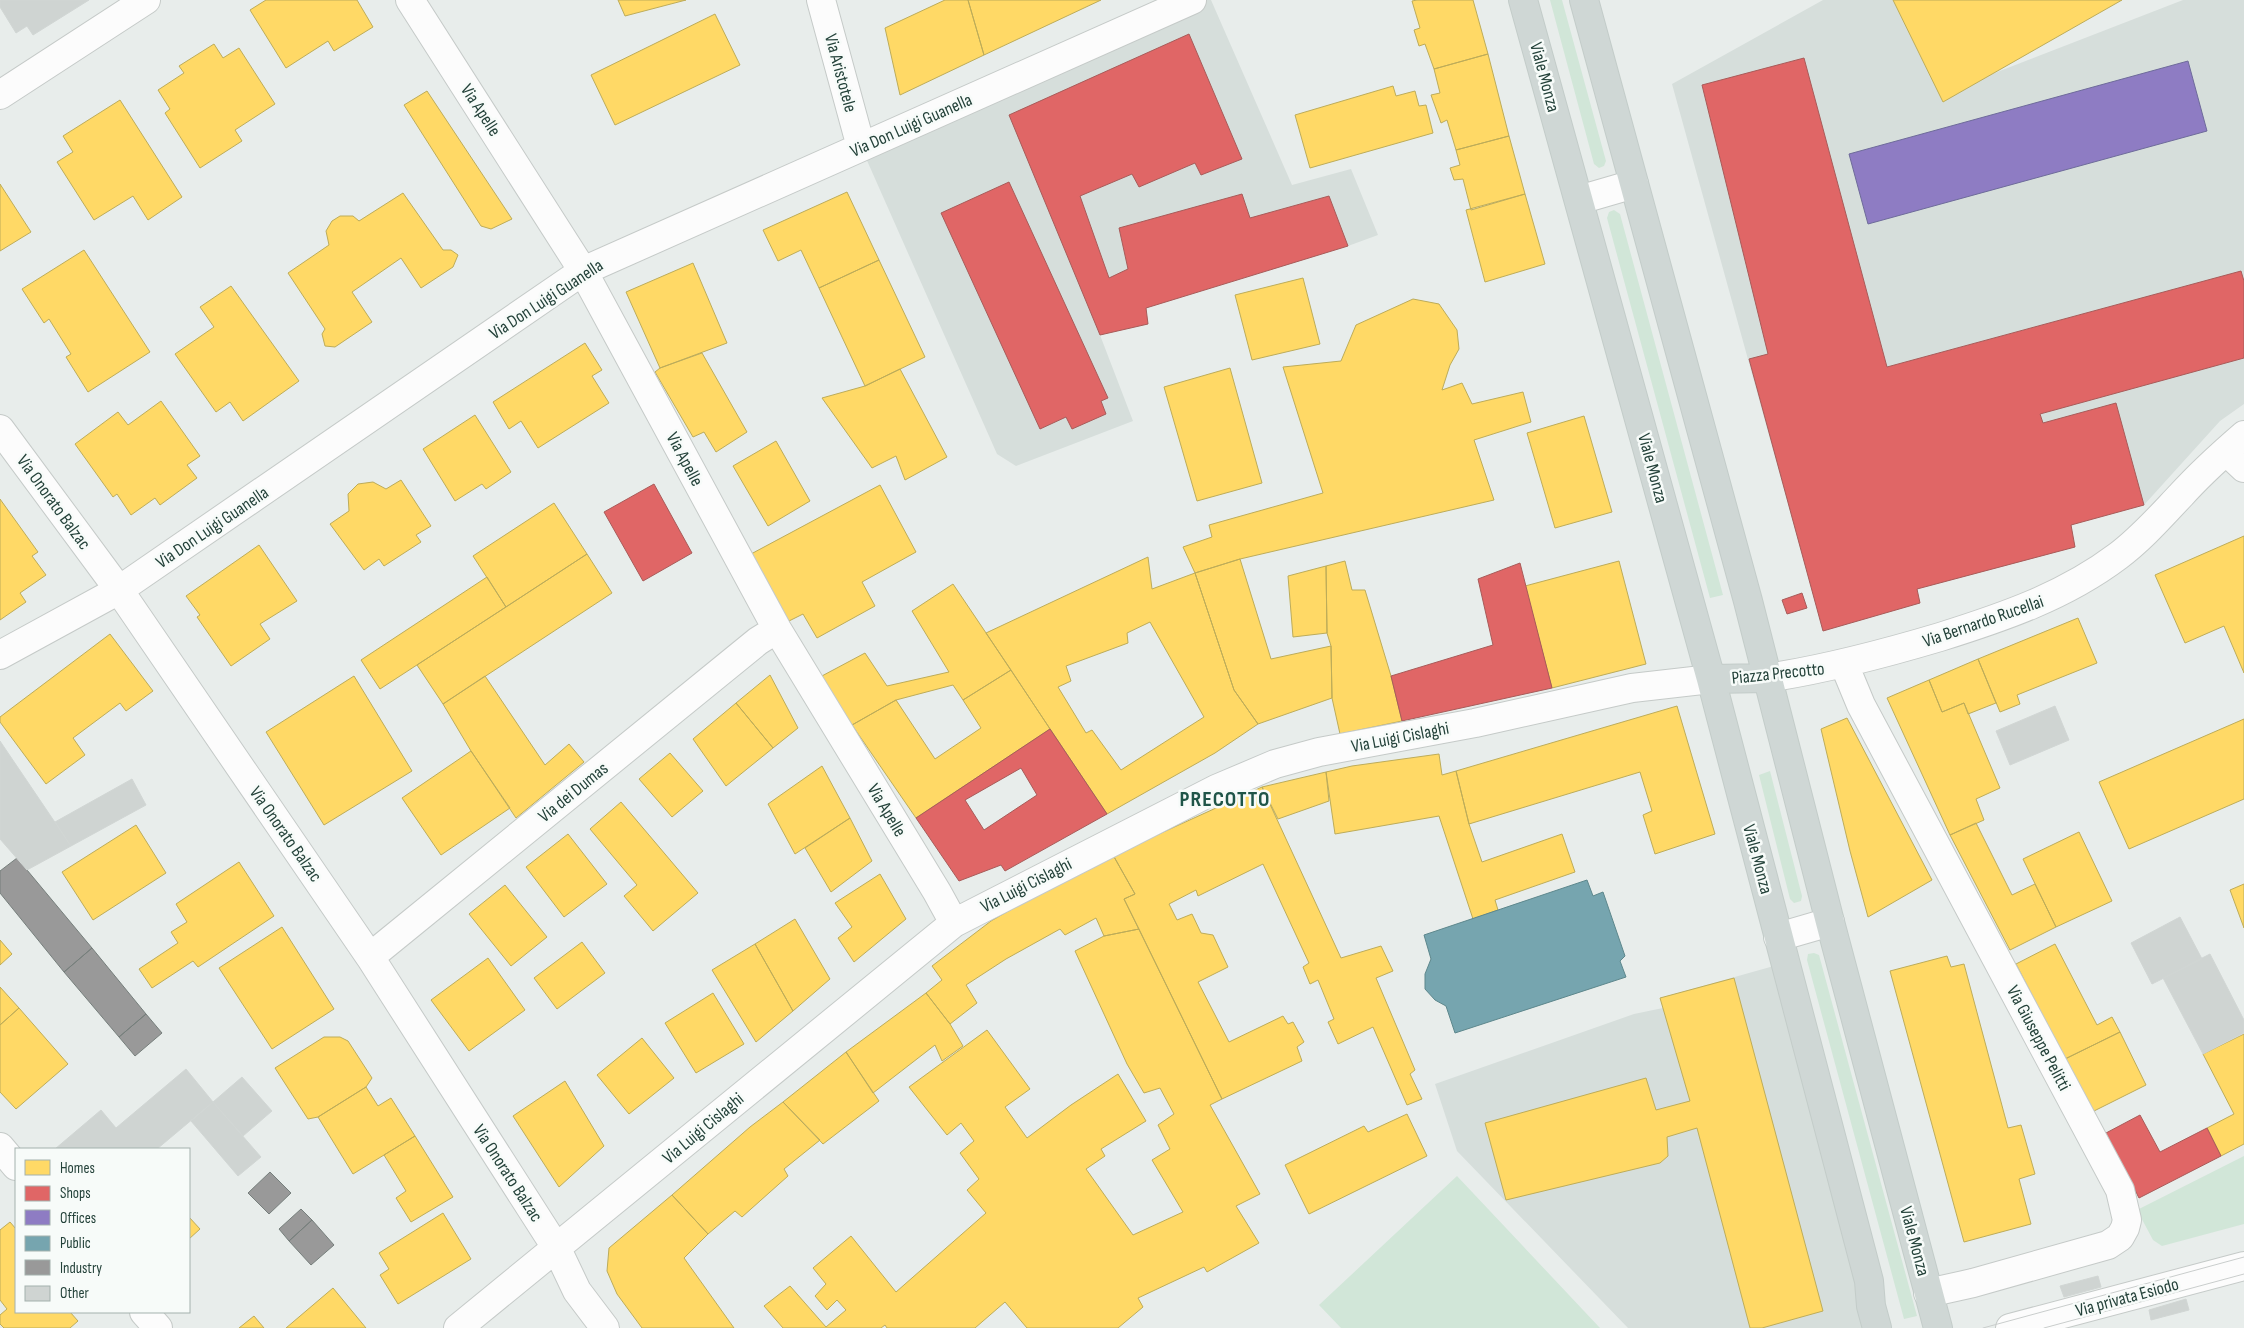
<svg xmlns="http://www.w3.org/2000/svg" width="2244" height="1328" font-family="'Sofia Sans Condensed',sans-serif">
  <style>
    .built { fill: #d6dedb }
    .green { fill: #d1e6d8 }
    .homes { fill: #ffd966; stroke: #bdac59; fill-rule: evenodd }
    .shops { fill: #e06666; stroke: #a85b59; fill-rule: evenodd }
    .offices { fill: #8e7cc3; stroke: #6e6b9a }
    .public { fill: #76a5af; stroke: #5d878c }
    .industry { fill: #999; stroke: #767f7c }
    .building { fill: #cfd4d2; stroke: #d1d6d4 }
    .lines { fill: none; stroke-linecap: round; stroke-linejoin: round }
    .minor-casing { stroke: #c5cac8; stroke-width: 30 }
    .major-casing { stroke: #c3ccc9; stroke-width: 30 }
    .minor { stroke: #fcfcfc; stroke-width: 28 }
    .major { stroke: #cfd7d5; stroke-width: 28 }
    .tram { stroke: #c9cdcc; stroke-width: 1 }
    .labels { text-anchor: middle; stroke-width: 5; stroke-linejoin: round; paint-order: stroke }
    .street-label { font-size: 18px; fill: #24423a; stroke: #f7fbf9 }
    .district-label { font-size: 22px; font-weight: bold; letter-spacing: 1px; fill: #1f5548; stroke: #f7fbf9 }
  </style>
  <rect width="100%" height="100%" fill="#e8edeb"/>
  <path class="built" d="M1192 0H1211L1292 185 1351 169 1378 235 1348 246 1146 308 1148 324 1100 335 1133 421 1016 466 997 454 861 147Z
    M1823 0H1893L1943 101 1992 74 2183 0H2244V404L2220 421 2144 505 2071 525 2075 547 1917 589 1920 603 1823 631 1672 84Z
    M1784 963 1877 1328H1628L1457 1151 1435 1084 1634 1014 1663 1008 1660 998Z"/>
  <path class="green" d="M1550 0H1562L1606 161 1604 166 1599 168 1594 164Z
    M1614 210 1620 214 1723 595 1710 598 1607 218 1609 212Z
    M1770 771 1802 896 1801 901 1794 903 1790 899 1759 775Z
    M1814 953 1819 955 1917 1316 1904 1319 1807 960 1808 954Z
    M2244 1156V1224L2162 1246 2153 1240 2137 1210Z
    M1457 1176 1600 1328H1341L1319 1305Z"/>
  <path class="homes" d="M266 0H357L373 27 334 51 328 41 286 68 250 10Z
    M618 0H686L625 16Z
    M945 0H968L984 55 900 95 885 28Z
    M968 0H1101L984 55Z
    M1417 0H1473L1488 54 1434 69 1425 44 1419 46 1414 30 1420 28 1412 1Z
    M1893 0H2122L1943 102Z
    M715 14 740 65 615 125 591 75Z
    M214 44 223 58 239 48 275 104 235 130 242 141 200 168 165 113 170 109 158 90 184 73 179 66Z
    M1488 54 1509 136 1456 150 1447 120 1441 123 1431 95 1440 93 1434 69Z
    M1393 86 1396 96 1415 91 1419 106 1426 105 1433 133 1310 168 1295 115Z
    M427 91 512 219 491 229 481 226 404 105Z
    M120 100 182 197 148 220 133 196 94 220 57 162 73 152 63 136Z
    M1509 136 1525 194 1471 210 1463 179 1454 180 1450 168 1460 165 1456 150Z
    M0 184 31 232 0 251Z
    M847 192 879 260 819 288 801 250 778 261 763 230Z
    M403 193 443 250H451L458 255 453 267 421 288 401 258 352 292 372 322 335 347 325 346 322 334 325 329 288 273 329 245 326 231 332 221 340 216H353L359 221Z
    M1525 194 1545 264 1485 282 1466 210Z
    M84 250 150 352 88 392 66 357 71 354 49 319 44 323 22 289Z
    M879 260 925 357 865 386 819 288Z
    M693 263 727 343 660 368 626 292Z
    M1303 278 1320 344 1252 360 1235 295Z
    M231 286 299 381 243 421 230 402 216 412 175 354 214 327 200 307Z
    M1413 299 1439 304 1457 330 1459 349 1450 365 1442 390 1462 383 1472 404 1523 392 1531 422 1474 440 1494 500 1240 559 1195 573 1183 547 1212 537 1209 525 1323 493 1283 367 1341 361 1356 325Z
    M585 343 602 370 592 376 609 403 538 448 521 421 509 429 493 402Z
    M702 353 747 432 716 452 704 432 693 437 655 372 660 368Z
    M1230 368 1262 483 1197 501 1164 387Z
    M900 369 947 457 905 480 896 456 872 468 822 398 865 386Z
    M161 401 200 456 187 465 197 478 160 505 155 498 131 515 117 494 113 497 75 444 118 412 128 425Z
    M475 415 511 472 486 489 482 484 455 501 423 449Z
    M1584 416 1612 512 1555 528 1527 433Z
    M776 441 810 501 768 526 733 466Z
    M401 480 431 526 416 535 421 542 384 566 379 559 364 570 330 524 349 511 348 494 358 484 373 482 386 489Z
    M880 485 916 552 862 582 875 606 817 638 803 614 787 622 751 554Z
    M0 499 38 552 32 556 46 575 20 593 26 602 0 620Z
    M554 503 587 554 506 607 473 556Z
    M2244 536V673L2224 626 2185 643 2155 575Z
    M259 545 297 601 260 624 270 639 231 666 197 617 200 615 186 596Z
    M587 554 612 593 443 704 417 665Z
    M1148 557 1152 589 1195 573 1234 690 1258 724 1215 753 1107 814 986 633ZM1150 622 1204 717 1121 770 1092 730 1086 733 1058 687 1071 681 1066 666 1128 643 1127 633Z
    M1240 559 1271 659 1331 646 1332 698 1258 724 1234 690 1195 573Z
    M1345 561 1352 590H1365L1391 676 1402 721 1340 734 1332 698 1331 646 1327 633 1326 566Z
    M1619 561 1646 664 1552 688 1525 586Z
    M1326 566 1327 633 1293 637 1288 576Z
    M487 577 506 607 380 689 361 660Z
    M953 584 1011 670 963 700 953 685 896 700 852 725 820 677 865 653 887 686 949 672 912 611Z
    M2078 618 2097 663 2017 695 2020 704 2000 712 1978 659Z
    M110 634 153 691 126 711 120 703 73 738 85 755 46 784 0 722V717Z
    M1978 659 1996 703 1968 714 1964 703 1942 712 1929 680Z
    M1011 670 1050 729 916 818 852 725 896 700 935 759 981 728 963 700Z
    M770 675 798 728 773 748 736 703Z
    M354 676 412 771 324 825 266 732Z
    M485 676 545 765 569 744 584 762 516 818 471 751 443 704Z
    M1929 680 1942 712 1964 703 2000 788 1976 799 1984 820 1950 835 1887 698Z
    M736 703 773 748 726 786 693 739Z
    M1677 706 1715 834 1655 854 1643 815 1652 811 1640 772 1469 824 1456 771Z
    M1847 718 1932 880 1868 917 1850 851 1821 729Z
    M2244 719V799L2129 849 2099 782Z
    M471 751 510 808 441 855 402 798Z
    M670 753 703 791 672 817 639 779Z
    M1439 754 1442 775 1456 771 1469 824 1482 862 1562 834 1575 872 1495 900 1498 910 1473 919 1439 816 1335 834 1326 772 1352 766Z
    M822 766 850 818 795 854 768 804Z
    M1326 772 1329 801 1278 819 1262 787Z
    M1262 787 1341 958 1381 946 1393 971 1376 978 1415 1070 1410 1074 1422 1099 1407 1105 1373 1027 1338 1044 1328 1022 1334 1019 1318 980 1310 984 1303 967 1309 963 1263 864 1198 896 1196 890 1169 904 1177 920 1192 914 1201 933 1213 935 1228 967 1198 982 1229 1042 1283 1016 1288 1024 1293 1022 1304 1042 1297 1047 1302 1061 1222 1099 1124 899 1135 894 1113 855Z
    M621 802 698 893 653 931 624 896 637 885 590 829Z
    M850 818 872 861 831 892 805 848Z
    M1976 823 2012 895 2035 884 2056 927 2010 950 1950 835Z
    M136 825 166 873 93 920 62 872Z
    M2079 832 2112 901 2056 927 2023 859Z
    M568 834 607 884 564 917 526 867Z
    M1113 855 1135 894 1124 899 1139 929 1104 936 1096 918 1065 935 1060 929 1006 959 966 985 977 1003 950 1024 926 993 942 980 932 966 991 921 1043 891Z
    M239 862 274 916 198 967 193 961 152 988 139 969 178 943 171 932 187 922 176 904Z
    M880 874 906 919 854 962 838 938 852 927 835 903Z
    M2244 884V928L2230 890Z
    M505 885 547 937 511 966 469 914Z
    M795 919 830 979 793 1011 755 944Z
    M282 927 334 1009 272 1049 219 968Z
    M1139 929 1222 1099 1210 1105 1260 1194 1236 1206 1259 1243 1207 1272 1204 1267 1138 1298 1143 1307 1118 1328H1027L1005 1302 975 1328H887L885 1325 881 1328H783L764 1306 790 1286 826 1327 846 1310 837 1300 827 1310 815 1296 826 1284 813 1268 851 1236 896 1292 986 1213 967 1190 979 1179 960 1153 974 1141 961 1123 947 1135 909 1087 987 1030 1030 1089 1005 1107 1027 1138 1071 1105 1118 1074 1146 1121 1101 1149 1105 1156 1086 1169 1133 1235 1183 1212 1152 1160 1170 1149 1158 1125 1174 1114 1160 1088 1144 1093 1127 1064 1075 951 1104 936Z
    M0 940 12 954 0 965Z
    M582 942 605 973 557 1009 534 978Z
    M755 944 793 1011 756 1042 712 970Z
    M2055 944 2097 1025 2112 1017 2120 1032 2065 1059 2016 964Z
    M1947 956 1951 967 1964 964 2008 1128 2021 1125 2035 1174 2019 1179 2031 1224 1964 1242 1890 971Z
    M488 958 525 1010 469 1051 431 1000Z
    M1734 978 1823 1311 1762 1328H1750L1697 1128 1667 1137 1668 1156 1660 1163 1506 1200 1485 1123 1646 1078 1656 1110 1690 1101 1660 998Z
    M0 987 19 1008 0 1025Z
    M713 993 744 1044 696 1073 665 1023Z
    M926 993 950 1024 963 1046 942 1061 935 1045 873 1093 846 1052Z
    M19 1008 68 1064 16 1109 0 1092V1025Z
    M2120 1032 2146 1085 2092 1112 2065 1059Z
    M2244 1034V1144L2221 1156 2207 1128 2234 1114 2203 1054Z
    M324 1037H340L348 1041 372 1078 366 1087 318 1117 308 1119 275 1068Z
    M642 1038 674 1078 629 1114 597 1075Z
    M846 1052 879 1101 823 1144 783 1102Z
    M565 1081 604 1146 559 1187 513 1116Z
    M366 1087 378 1106 391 1098 415 1136 353 1174 318 1117Z
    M783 1102 820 1140 784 1169 788 1176 742 1217 735 1211 708 1234 672 1195 750 1127Z
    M1407 1114 1427 1156 1309 1214 1285 1165 1364 1126 1368 1132Z
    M415 1136 453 1197 411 1222 396 1198 406 1191 384 1155Z
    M672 1195 708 1234 684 1258 734 1328H642L617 1294 607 1271 609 1248Z
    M443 1213 471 1259 398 1304 380 1275 389 1269 379 1253Z
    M189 1217 200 1229 189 1239Z
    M10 1222 16 1229V1312H70L78 1321 70 1328H4L0 1324V1315L7 1309 0 1300V1230Z
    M333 1288 366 1328H286Z
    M254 1316 264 1328H239Z"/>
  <path class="shops" d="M1189 34 1242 159 1201 175 1195 163 1139 187 1132 174 1080 196 1109 278 1128 269 1119 228 1242 194 1250 218 1329 196 1348 246 1146 308 1148 324 1100 335 1009 115Z
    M1804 58 1887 367 2241 271 2244 281V358L2040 414 2043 423 2116 403 2144 505 2071 525 2075 547 1917 589 1920 603 1823 631 1749 359 1768 354 1702 85Z
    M1009 182 1108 398 1101 401 1106 414 1072 429 1066 417 1040 429 941 213Z
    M654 484 692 553 643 581 604 512Z
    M1520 563 1552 688 1402 721 1391 676 1493 645 1478 579Z
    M1802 593 1807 608 1787 614 1782 600Z
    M1050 729 1107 814 1005 871 1001 865 959 881 916 818ZM1021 768 1037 795 984 830 965 800Z
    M2140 1115 2160 1152 2207 1128 2221 1156 2139 1198 2106 1133Z"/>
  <path class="offices" d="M2188 61 2207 131 1868 224 1849 154Z"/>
  <path class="public" d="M1587 880 1593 896 1603 892 1625 956 1620 961 1626 977 1455 1033 1446 1006 1435 1000 1425 989V974L1431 959 1424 935Z"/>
  <path class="industry" d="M17 858 92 948 64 972 0 893V871Z
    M92 948 146 1014 119 1037 64 972Z
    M146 1014 162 1033 135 1056 119 1037Z
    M270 1172 291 1193 269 1214 248 1193Z
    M301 1209 312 1220 289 1241 279 1229Z
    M312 1220 334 1245 311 1265 289 1241Z"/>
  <path class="building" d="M0 0H89L33 35 27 26 16 33 0 7Z
    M2055 706 2069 740 2010 765 1996 731Z
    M0 741 71 846 27 870 0 839Z
    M132 779 146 805 71 846 55 822Z
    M2180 917 2202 959 2152 984 2131 943Z
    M2210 954 2244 1020V1033L2203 1054 2163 978Z
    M186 1069 213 1102 157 1149H55L101 1110 116 1128Z
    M242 1077 272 1111 243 1136 213 1102Z
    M213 1102 261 1157 238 1176 191 1121Z
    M2098 1276 2101 1287 2064 1297 2060 1286Z
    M2186 1299 2189 1310 2151 1320 2149 1310Z"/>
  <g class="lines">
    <defs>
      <path id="minor" d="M410 0 583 271 777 629 937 892 954 923
        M821 0 861 147
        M0 95 146 0
        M1579 200 1634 184
        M0 429 119 590 370 957 557 1249 577 1291 605 1328
        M2226 451 2244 468
        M0 655 119 590 583 271 1192 0
        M1844 664 1861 705 2120 1190 2127 1220 2125 1228 2120 1237 2108 1245 1973 1283 1928 1293
        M1767 678C1827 669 1883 654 1940 637 2004 617 2065 596 2118 556 2142 538 2161 516 2181 495 2200 474 2222 454 2244 435
        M1778 937 1830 922
        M370 957 758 641 777 629
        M0 1147 16 1166
        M144 1312 158 1328
        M458 1328 954 923 1216 789 1275 764 1319 752 1475 723 1632 688 1711 679
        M2010 1328 2244 1266"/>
      <path id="major" d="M1523 0 1711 679 1869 1281 1871 1306 1877 1328
        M1584 0 1748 601 1830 922 1938 1328
        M1711 679 1767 678"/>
    </defs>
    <use href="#minor" class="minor-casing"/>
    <use href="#major" class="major-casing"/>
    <use href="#minor" class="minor"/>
    <use href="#major" class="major"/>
    <path class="tram" d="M1983 1328 2244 1257
      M2044 1328 2244 1274"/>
  </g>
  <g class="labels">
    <g class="street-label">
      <text transform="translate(841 73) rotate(75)" y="6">Via Aristotele</text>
      <text transform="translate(1545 77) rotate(75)" y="6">Viale Monza</text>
      <text transform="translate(481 110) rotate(57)" y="6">Via Apelle</text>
      <text transform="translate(911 125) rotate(-24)" y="6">Via Don Luigi Guanella</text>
      <text transform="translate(546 299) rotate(-33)" y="6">Via Don Luigi Guanella</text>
      <text transform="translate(685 459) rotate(62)" y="6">Via Apelle</text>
      <text transform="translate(1653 468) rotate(75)" y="6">Viale Monza</text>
      <text transform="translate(54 502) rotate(54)" y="6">Via Onorato Balzac</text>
      <text transform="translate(212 527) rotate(-34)" y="6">Via Don Luigi Guanella</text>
      <text transform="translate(1983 621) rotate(-19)" y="6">Via Bernardo Rucellai</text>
      <text transform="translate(1778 673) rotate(-6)" y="6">Piazza Precotto</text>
      <text transform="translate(1400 737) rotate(-11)" y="6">Via Luigi Cislaghi</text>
      <text transform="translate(573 792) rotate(-39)" y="6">Via dei Dumas</text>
      <text transform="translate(887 810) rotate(59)" y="6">Via Apelle</text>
      <text transform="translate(286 834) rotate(55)" y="6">Via Onorato Balzac</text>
      <text transform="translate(1758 859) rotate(75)" y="6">Viale Monza</text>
      <text transform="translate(1026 885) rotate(-27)" y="6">Via Luigi Cislaghi</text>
      <text transform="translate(2039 1038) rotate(62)" y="6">Via Giuseppe Pelitti</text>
      <text transform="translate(703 1128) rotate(-40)" y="6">Via Luigi Cislaghi</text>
      <text transform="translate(508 1173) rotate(57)" y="6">Via Onorato Balzac</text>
      <text transform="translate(1915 1241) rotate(75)" y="6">Viale Monza</text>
      <text transform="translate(2127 1297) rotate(-15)" y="6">Via privata Esiodo</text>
    </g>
    <g class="district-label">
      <text x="1225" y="806">PRECOTTO</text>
    </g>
  </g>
  <rect x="15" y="1148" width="175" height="165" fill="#f7fbf9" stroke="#a3b1ad"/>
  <rect x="25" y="1160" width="25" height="15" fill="#ffd966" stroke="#a3b1ad"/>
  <text x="60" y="1173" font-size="15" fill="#24423a">Homes</text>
  <rect x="25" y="1186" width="25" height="15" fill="#e06666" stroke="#a3b1ad"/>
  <text x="60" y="1198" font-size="15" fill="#24423a">Shops</text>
  <rect x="25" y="1210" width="25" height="15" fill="#8e7cc3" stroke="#a3b1ad"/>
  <text x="60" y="1223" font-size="15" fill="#24423a">Offices</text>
  <rect x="25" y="1236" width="25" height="15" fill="#76a5af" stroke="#a3b1ad"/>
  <text x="60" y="1248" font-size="15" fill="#24423a">Public</text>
  <rect x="25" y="1260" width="25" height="15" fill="#999999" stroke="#a3b1ad"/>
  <text x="60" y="1273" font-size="15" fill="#24423a">Industry</text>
  <rect x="25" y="1286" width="25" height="15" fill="#cfd4d2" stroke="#a3b1ad"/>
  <text x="60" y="1298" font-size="15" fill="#24423a">Other</text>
</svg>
